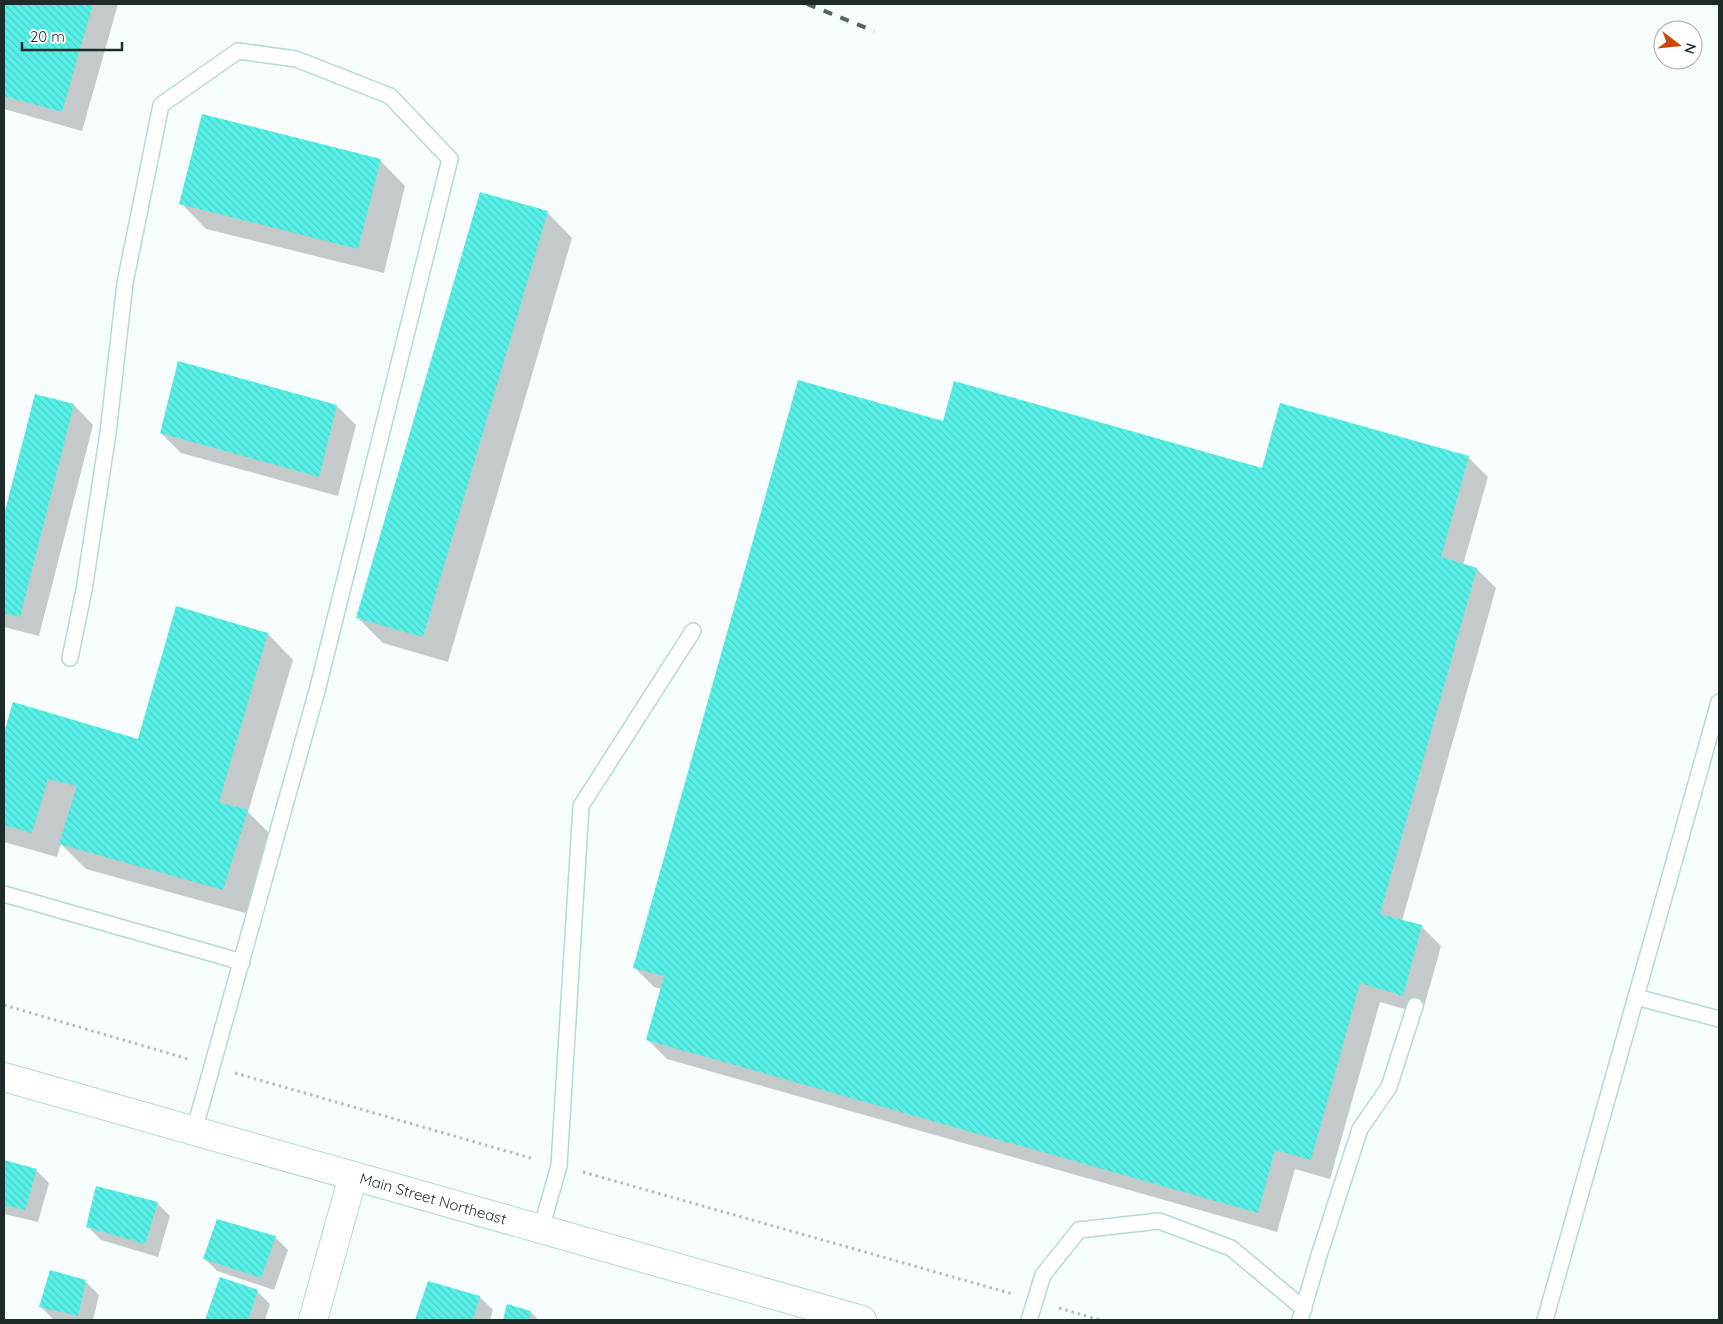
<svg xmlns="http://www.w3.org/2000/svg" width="1723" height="1324" font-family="Quicksand,sans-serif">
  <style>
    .shadow { fill: #0003 }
    .building { fill: url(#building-back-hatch) }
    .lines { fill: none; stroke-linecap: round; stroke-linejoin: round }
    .service-casing { stroke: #b4dad7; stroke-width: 18 }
    .minor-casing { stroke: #b4dad7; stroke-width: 30 }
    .tertiary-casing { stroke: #b4dad7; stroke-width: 30 }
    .path { stroke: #b5bebd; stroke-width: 3; stroke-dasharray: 2.5 4; stroke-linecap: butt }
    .service { stroke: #fff; stroke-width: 15 }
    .minor { stroke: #fff; stroke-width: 28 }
    .tertiary { stroke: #fff; stroke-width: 28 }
    .rail { stroke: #556261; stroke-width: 4; stroke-dasharray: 9 9; stroke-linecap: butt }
    .labels { text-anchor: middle; stroke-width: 4.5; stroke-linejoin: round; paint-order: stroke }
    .street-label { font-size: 15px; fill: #1d2c2b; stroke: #fff }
  </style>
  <defs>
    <pattern id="building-back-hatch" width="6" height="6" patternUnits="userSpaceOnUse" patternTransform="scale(1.25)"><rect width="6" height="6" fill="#57f0e7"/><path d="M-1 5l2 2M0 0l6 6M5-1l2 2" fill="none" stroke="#4bcec6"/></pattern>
  </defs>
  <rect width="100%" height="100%" fill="#f6fdfc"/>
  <path class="shadow" d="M4 4H118L82 131 4 109Z
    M380 160 405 186 384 273 206 229 181 203Z
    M547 212 572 238 448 662 383 643 357 617Z
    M36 396 74 405 93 425 39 636 4 627V520Z
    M337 406 356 425 338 496 181 453 161 433Z
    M944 422 1262 470 1468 457 1488 477 1463 565 1477 569 1496 588 1402 921 1422 927 1441 946 1422 1014 1380 1002 1330 1179 1295 1169 1277 1232 667 1059 648 1040 662 989 654 987 634 967Z
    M177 608 268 634 293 660 248 812 273 837 249 914 86 869 61 844 57 857 4 842V737L13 704 139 740Z
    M4 1161 36 1170 49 1183 38 1222 4 1214Z
    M157 1203 170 1216 158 1257 101 1240 88 1227Z
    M275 1237 288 1250 274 1290 217 1271 204 1258Z
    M221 1278 257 1291 270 1304 265 1320H207Z
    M86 1282 99 1295 93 1320H54L41 1307Z
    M429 1283 480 1297 493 1310 490 1320H416Z
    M508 1306 531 1312 537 1318 536 1320H504Z"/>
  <path class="building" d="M4 4H93L62 112 4 96Z
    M202 114 381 159 358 249 179 204Z
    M480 192 548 211 423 637 356 618Z
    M178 361 337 405 319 477 160 433Z
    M798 380 943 421 954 381 1262 468 1280 403 1469 456 1441 557 1477 568 1380 914 1422 925 1403 996 1360 983 1311 1160 1275 1150 1258 1213 646 1040 664 976 633 968Z
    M35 394 74 404 20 617 4 613V515Z
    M176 606 268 633 219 802 248 810 223 890 59 844 77 786 48 779 32 833 4 825V733L13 702 138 739Z
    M4 1160 37 1169 25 1210 4 1205Z
    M96 1186 158 1202 145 1244 86 1227Z
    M217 1219 276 1236 261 1278 203 1259Z
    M50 1270 86 1280 78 1316 39 1307Z
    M220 1277 258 1290 248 1320H205Z
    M428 1281 480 1296 473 1320H415Z
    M507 1304 531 1311 529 1320H503Z"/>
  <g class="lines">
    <defs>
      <path id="service" d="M70 658 84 590 108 433 125 283 161 105 238 51 296 59 390 96 450 159 318 687 194 1131
        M4 894 242 962
        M1636 997 1719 1019
        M541 1229 559 1166 581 806 693 631
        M1029 1320 1043 1275 1079 1230 1159 1221 1231 1248 1304 1309
        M1300 1320 1320 1252 1360 1129 1389 1087 1415 1006
        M1545 1320 1719 702"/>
      <path id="minor" d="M313 1320 353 1176"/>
      <path id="tertiary" d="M4 1077 862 1320"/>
    </defs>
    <use href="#service" class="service-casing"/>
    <use href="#minor" class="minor-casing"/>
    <use href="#tertiary" class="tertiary-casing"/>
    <path class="path" d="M4 1005 188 1059
      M235 1073 534 1159
      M583 1172 1013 1294
      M1059 1308 1100 1320"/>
    <use href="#service" class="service"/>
    <use href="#minor" class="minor"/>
    <use href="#tertiary" class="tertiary"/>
    <path class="rail" d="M807 4 874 31"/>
  </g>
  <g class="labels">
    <g class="street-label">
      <text transform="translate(433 1199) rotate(16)" y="5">Main Street Northeast</text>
    </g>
  </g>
  <rect width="1723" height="1324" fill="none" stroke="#1d2c2b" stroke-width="10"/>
  <g transform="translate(1678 45) rotate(106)"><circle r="24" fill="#ffffff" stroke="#a5abaa"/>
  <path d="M0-4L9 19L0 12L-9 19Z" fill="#cc4605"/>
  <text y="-8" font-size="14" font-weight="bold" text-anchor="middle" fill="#1d2c2b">N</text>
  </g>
  <path d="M22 42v8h100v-8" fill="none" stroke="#1d2c2b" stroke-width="2.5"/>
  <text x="30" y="42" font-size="15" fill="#1d2c2b" stroke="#ffffff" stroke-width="4" paint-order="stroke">20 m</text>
</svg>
